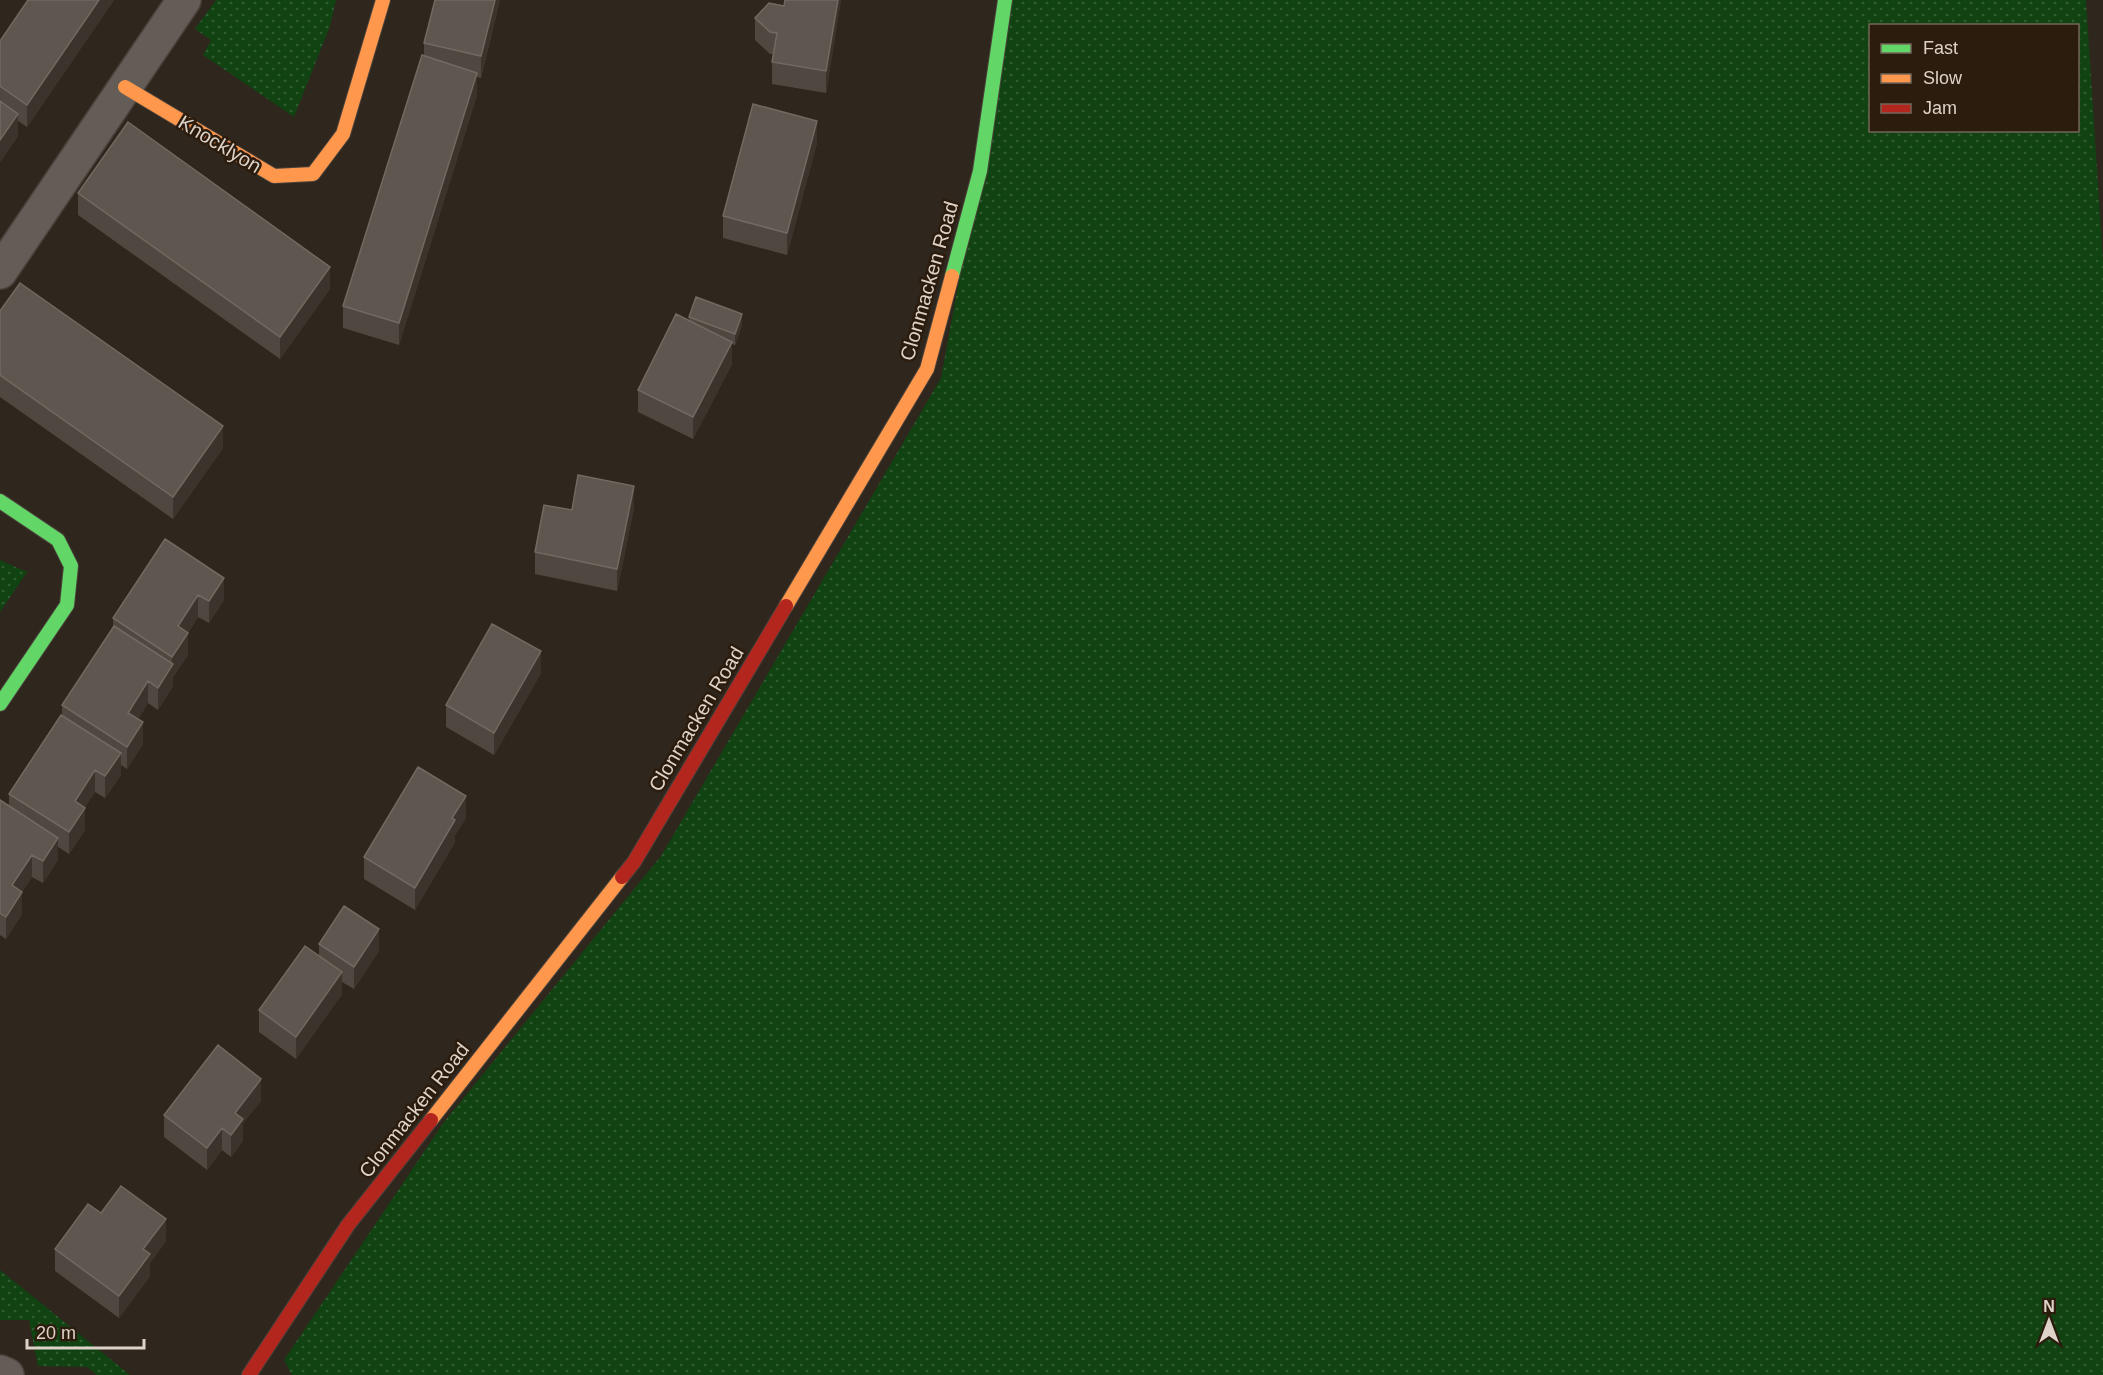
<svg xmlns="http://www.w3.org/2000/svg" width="2103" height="1375" font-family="Helvetica,sans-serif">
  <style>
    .green { fill: url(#green-dots); fill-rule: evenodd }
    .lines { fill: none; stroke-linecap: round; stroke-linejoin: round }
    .street-casing { stroke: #4a423b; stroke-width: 36 }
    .fast-casing { stroke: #4a423b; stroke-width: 16 }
    .slow-casing { stroke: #4a423b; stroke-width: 16 }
    .jam-casing { stroke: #4a423b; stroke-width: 16 }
    .street { stroke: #645d57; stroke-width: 33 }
    .fast { stroke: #63d668; stroke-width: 14 }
    .slow { stroke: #ff974d; stroke-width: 14 }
    .jam { stroke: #b3261e; stroke-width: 14 }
    .wall { fill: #4f4840 }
    .shaded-wall { fill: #3c342c }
    .building { fill: #5e564f; stroke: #726a62; stroke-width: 1.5 }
    .labels { text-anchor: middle; stroke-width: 5; stroke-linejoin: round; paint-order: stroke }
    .street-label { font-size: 20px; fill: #ded3c9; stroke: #2c1c0d }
  </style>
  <defs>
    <pattern id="green-dots" width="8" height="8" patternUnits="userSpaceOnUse" patternTransform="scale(1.5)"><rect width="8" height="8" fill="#104311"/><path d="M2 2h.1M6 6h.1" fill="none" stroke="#325d32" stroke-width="1.8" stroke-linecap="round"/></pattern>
  </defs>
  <rect width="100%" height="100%" fill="#2f261d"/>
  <path class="green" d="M216 0H336L330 26 294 117 203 55 211 40 195 29Z
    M1011 0H2086L2103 262V1375H292L284 1360 444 1122 661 856 941 378ZM1870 26H2078V130H1870Z
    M0 560 27 572 0 612Z
    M0 1270 130 1375H97L87 1367 38 1366 29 1320H0Z"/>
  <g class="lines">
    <defs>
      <path id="street" d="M0 272 184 0
        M0 1372 7 1375"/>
      <path id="fast" d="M952 276 980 171 1005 0
        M0 501 58 540 71 566 67 605 0 704"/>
      <path id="slow" d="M125 87 274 176 313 174 343 134 383 0
        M786 606 927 369 952 276
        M431 1120 622 877"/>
      <path id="jam" d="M622 877 634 862 786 606
        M249 1375 348 1225 431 1120"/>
    </defs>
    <use href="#street" class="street-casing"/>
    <use href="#fast" class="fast-casing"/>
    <use href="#slow" class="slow-casing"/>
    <use href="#jam" class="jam-casing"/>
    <use href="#street" class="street"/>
    <use href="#fast" class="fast"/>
    <use href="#slow" class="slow"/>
    <use href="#jam" class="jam"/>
  </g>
  <path class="wall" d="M28 0H114L27 127 18 121V136L0 162V41Z
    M500 0 481 78 477 77V95L399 345 343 328V306L424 56V43Z
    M785 0H841L826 93 772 84V62L773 54H770L755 40V18L784 6Z
    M817 143 787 255 723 238V216Z
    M78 193 330 289 280 359 78 215Z
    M0 311 223 448 173 519 0 397Z
    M689 317 742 325 735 345 732 344V364L693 439 638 412V390L689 320Z
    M634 508 617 591 535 574V552L572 510Z
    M165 539 224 600 209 623 198 617 188 633V655L173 677V686L158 710 148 703 138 719 143 744 127 769 121 765V775L105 798 95 792 85 807V830L69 854 58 847V860L43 883 32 877 22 892V914L6 939 0 935V800L9 806V794L62 715V705L113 627V618Z
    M541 673 494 755 446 727V705Z
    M466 818 455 835V842L415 910 364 879V857Z
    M319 944 379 951 354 989 342 982V994L296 1059 259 1032V1010L319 955Z
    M261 1101 243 1123V1141L231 1157 222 1150 207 1170 164 1137V1115Z
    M101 1213 166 1241 150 1263V1276L119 1318 55 1271V1249Z"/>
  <path class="shaded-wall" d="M99 0H114L27 127V105Z
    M495 0H500L481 78V56Z
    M838 0H841L826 93V71Z
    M477 73V95L399 345V323Z
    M18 114V136L0 162V140Z
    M817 121V143L787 255V233Z
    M330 267V289L280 359V337Z
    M742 314V325L735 345V334Z
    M732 342V364L693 439V417Z
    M223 426V448L173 519V497Z
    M634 486V508L617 591V569Z
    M224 578V600L209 623V601Z
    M198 595V617L179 646 188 633V655L173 677V686L158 710V688L172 666V657L178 626Z
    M541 651V673L494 755V733Z
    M148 681V703L128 735V713Z
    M143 722V744L127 769V747Z
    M121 753V775L105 798V776Z
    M95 770V792L75 823V801Z
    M466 796V818L455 835V842L415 910V888L452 818Z
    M85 808V830L69 854V832Z
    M58 838V860L43 883V861Z
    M32 855V877L12 907V885Z
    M22 892V914L6 939V917Z
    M379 929V951L354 989V967Z
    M342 972V994L296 1059V1037Z
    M261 1079V1101L243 1123V1141L231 1157V1135L235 1113Z
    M222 1128V1150L207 1170V1148Z
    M166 1219V1241L150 1263V1276L119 1318V1296L143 1249Z"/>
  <path class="building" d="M28 0H99L27 105 0 86V41Z
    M435 0H495L481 56 424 43Z
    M785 0H838L826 71 772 62 777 33 770 32 755 18 769 3 784 6Z
    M422 55 477 73 399 323 343 306Z
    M0 101 18 114 0 140Z
    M753 104 817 121 787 233 723 216Z
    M128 122 330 267 280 337 78 193Z
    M20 283 223 426 173 497 0 375V311Z
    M696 297 742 314 735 334 689 317Z
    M676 314 732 342 693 417 638 390Z
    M578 475 634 486 617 569 535 552 544 505 572 510Z
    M165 539 224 578 209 601 198 595 178 626 188 633 172 657 113 618Z
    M492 624 541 651 494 733 446 705Z
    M114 626 173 664 158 688 148 681 128 713 143 722 127 747 62 705Z
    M61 715 121 753 105 776 95 770 75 801 85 808 69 832 9 794Z
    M418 767 466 796 452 818 455 820 415 888 364 857Z
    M0 800 58 838 43 861 32 855 12 885 22 892 6 917 0 913Z
    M344 906 379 929 354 967 319 944Z
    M305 946 342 972 296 1037 259 1010Z
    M218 1045 261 1079 235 1113 243 1119 231 1135 222 1128 207 1148 164 1115Z
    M121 1186 166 1219 143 1249 150 1254 119 1296 55 1249 88 1204 101 1213Z"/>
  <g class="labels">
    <g class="street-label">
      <text transform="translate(220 144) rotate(31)" y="7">Knocklyon</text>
      <text transform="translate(929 281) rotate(-74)" y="7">Clonmacken Road</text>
      <text transform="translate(696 719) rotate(-59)" y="7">Clonmacken Road</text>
      <text transform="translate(414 1110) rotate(-52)" y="7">Clonmacken Road</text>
    </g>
  </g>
  <rect x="1869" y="24" width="210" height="108" fill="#2c1c0d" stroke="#736558" stroke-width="1.5"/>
  <rect x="1881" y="44" width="30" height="9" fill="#63d668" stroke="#736558" stroke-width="1.5"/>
  <text x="1923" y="54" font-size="18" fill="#ded3c9">Fast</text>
  <rect x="1881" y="74" width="30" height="9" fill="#ff974d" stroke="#736558" stroke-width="1.5"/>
  <text x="1923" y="84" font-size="18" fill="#ded3c9">Slow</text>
  <rect x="1881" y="104" width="30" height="9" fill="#b3261e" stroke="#736558" stroke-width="1.5"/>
  <text x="1923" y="114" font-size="18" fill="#ded3c9">Jam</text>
  <g transform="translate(2049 1321)" stroke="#2c1c0d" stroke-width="4.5" paint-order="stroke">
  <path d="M0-4.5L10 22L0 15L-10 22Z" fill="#ded3c9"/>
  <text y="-9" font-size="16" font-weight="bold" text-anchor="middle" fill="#ded3c9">N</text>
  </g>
  <path d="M27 1339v9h117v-9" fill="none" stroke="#ded3c9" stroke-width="3"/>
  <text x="36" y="1339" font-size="18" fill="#ded3c9" stroke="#2c1c0d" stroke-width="4.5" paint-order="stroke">20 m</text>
</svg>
